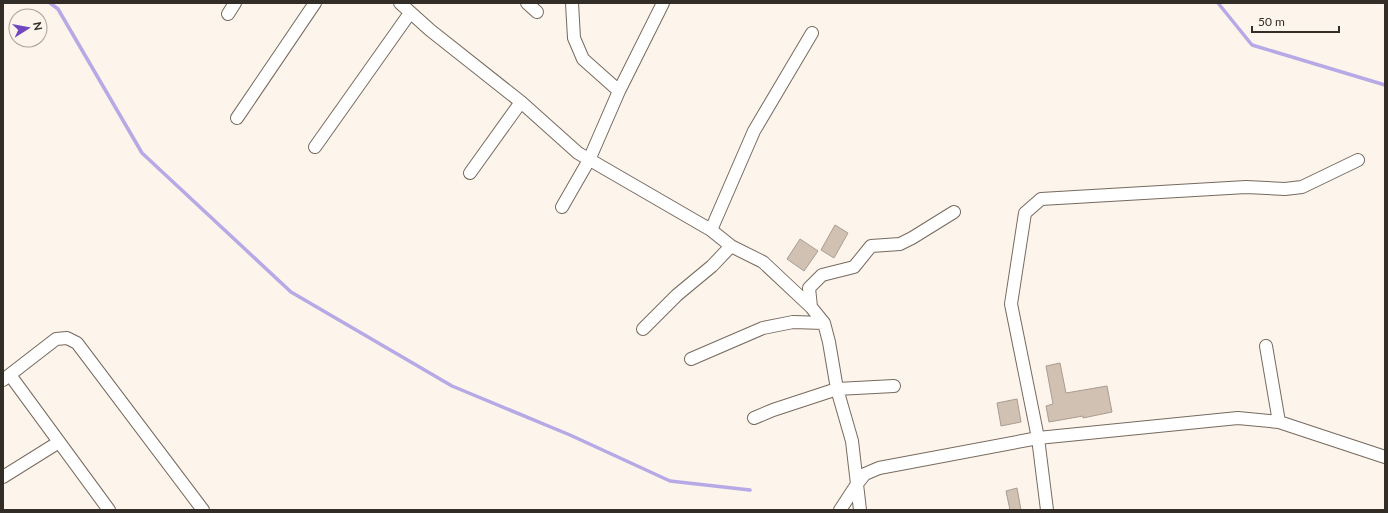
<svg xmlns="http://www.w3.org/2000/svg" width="1388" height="513" font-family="Lato,sans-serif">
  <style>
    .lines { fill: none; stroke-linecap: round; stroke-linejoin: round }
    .stream { stroke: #b6a9e5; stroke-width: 3.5 }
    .building { fill: #d0c1b3; stroke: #aa9c8f }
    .minor-casing { stroke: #776a5e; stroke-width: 14 }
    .minor { stroke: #fff; stroke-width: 12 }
  </style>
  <rect width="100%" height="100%" fill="#fdf4ec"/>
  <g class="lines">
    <path class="stream" d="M50 3 58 9 142 153 291 292 452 386 570 435 670 481 750 490
      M1218 3 1252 45 1385 85"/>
  </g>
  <path class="building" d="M835 225 848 233 834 258 821 250Z
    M800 239 818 251 804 271 787 259Z
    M1060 363 1066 393 1107 386 1112 412 1083 418V416L1049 422 1046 406 1053 404 1046 366Z
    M1017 399 1021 422 1001 426 997 403Z
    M1017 488 1021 510H1010L1006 491Z"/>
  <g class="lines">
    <defs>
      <path id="minor" d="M400 3 430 30 521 102 578 153 711 230 731 246 763 262 811 307 824 323 829 342 837 389 852 441 860 510
        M527 3 537 12
        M572 3 574 38 583 59 619 91
        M228 14 235 3
        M237 118 315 3
        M315 147 410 13
        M470 173 521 102
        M562 207 589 160 619 91 663 3
        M711 230 754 131 812 33
        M811 307 809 288 822 275 854 267 871 246 900 244 912 238 954 212
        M643 329 677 295 712 266 731 246
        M1266 346 1279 422
        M691 359 763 328 793 322 824 323
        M10 375 109 510
        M3 380 56 339 67 338 77 343 203 510
        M754 418 773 410 837 389 894 386
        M3 477 59 442
        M840 510 857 484 865 474 879 468 1038 438 1238 418 1279 422 1385 457
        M1047 510 1038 438 1011 304 1025 213 1041 199 1246 187 1285 189 1302 187 1358 160"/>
    </defs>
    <use href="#minor" class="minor-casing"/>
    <use href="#minor" class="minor"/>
  </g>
  <rect width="1388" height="513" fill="none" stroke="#322d27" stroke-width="8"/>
  <g transform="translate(28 28) rotate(79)"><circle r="19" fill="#fdf4ec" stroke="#aca49d"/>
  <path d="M0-3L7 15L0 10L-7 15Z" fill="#6f48c0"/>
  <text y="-6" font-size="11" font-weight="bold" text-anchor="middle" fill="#322d27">N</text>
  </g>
  <path d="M1252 26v6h87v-6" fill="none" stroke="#322d27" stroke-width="2"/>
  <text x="1258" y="26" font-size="12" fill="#322d27" stroke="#fdf4ec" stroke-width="3" paint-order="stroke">50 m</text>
</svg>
